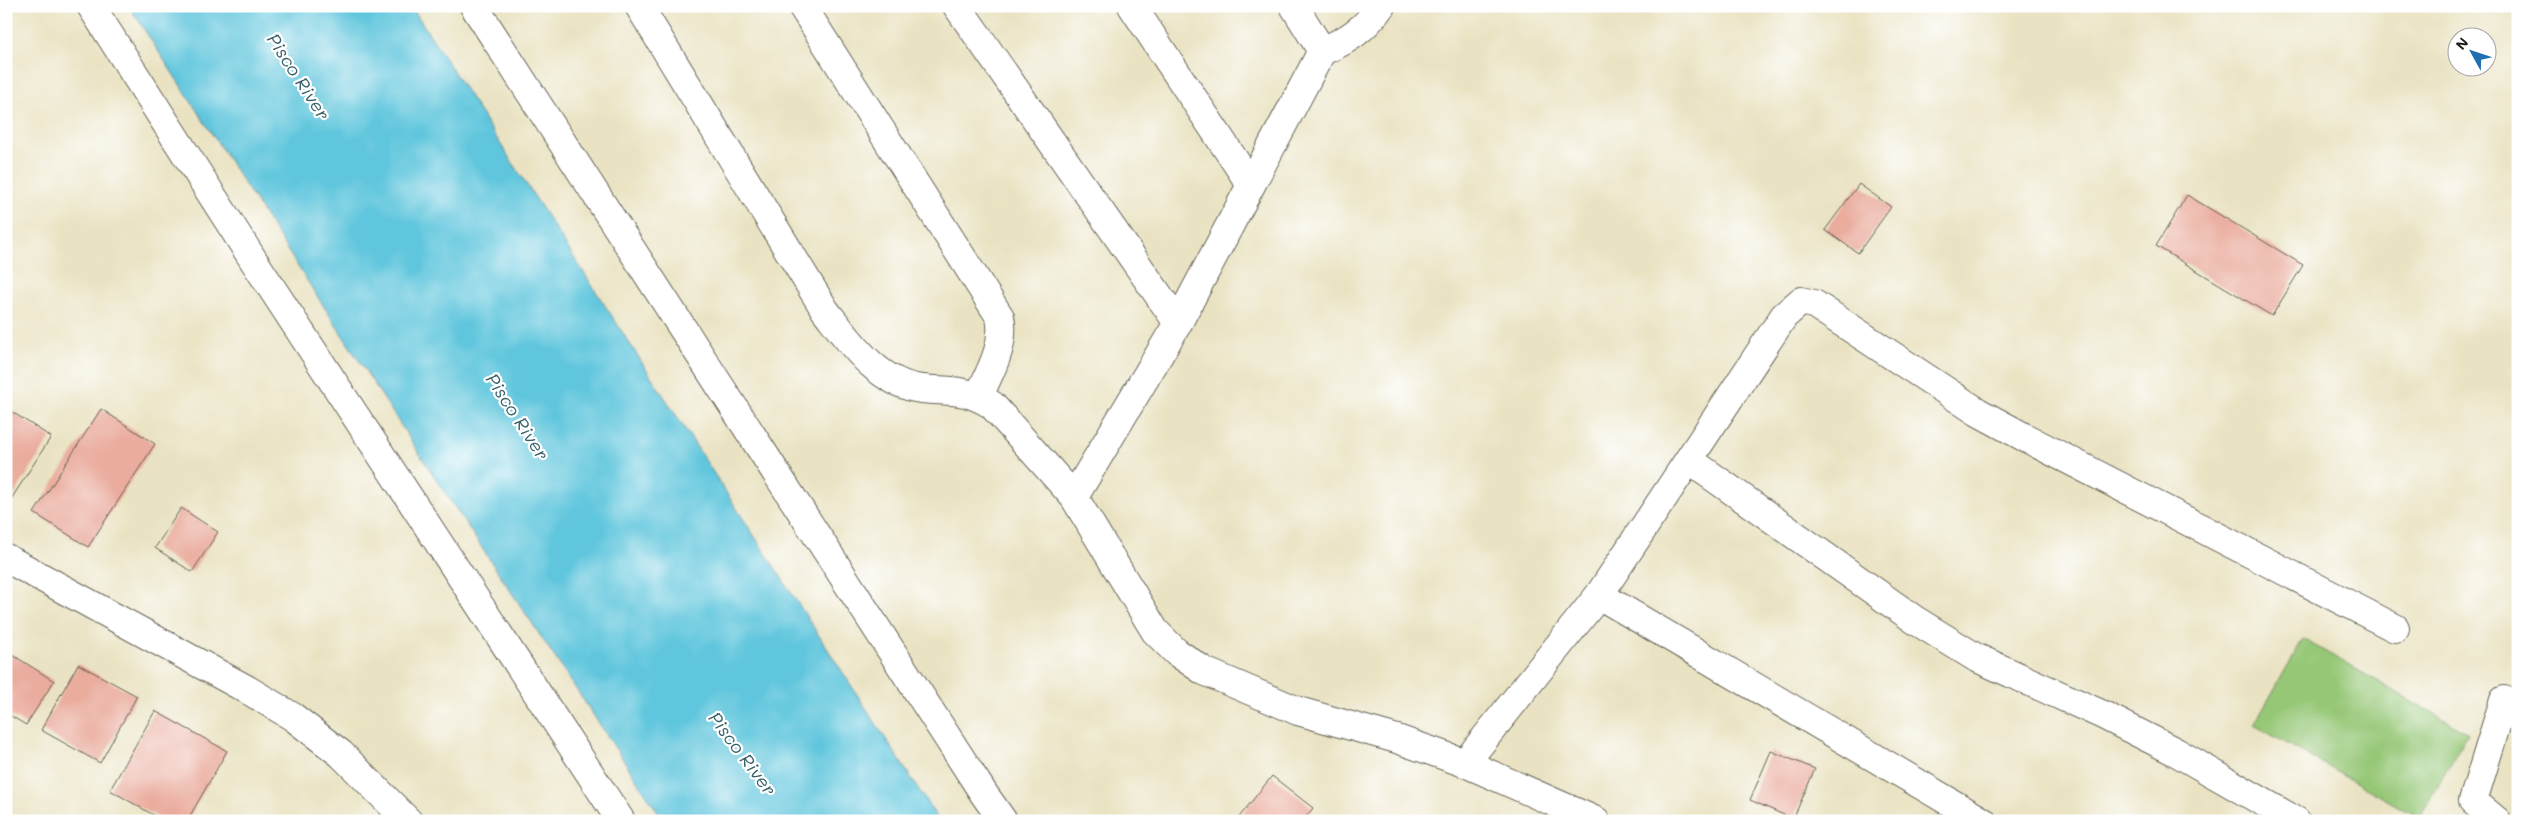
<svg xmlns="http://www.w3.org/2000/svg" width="2524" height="827" font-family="Mali,sans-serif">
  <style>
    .green { fill: #96c777; stroke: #59724a }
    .water { fill: #60c6dd; stroke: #3e717c }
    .building { fill: #eaac9d }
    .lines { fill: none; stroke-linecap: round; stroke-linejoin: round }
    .minor-casing { stroke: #646256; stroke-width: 30 }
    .minor { stroke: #fff; stroke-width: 28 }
    .labels { text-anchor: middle; stroke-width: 4.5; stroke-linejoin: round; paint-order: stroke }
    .water-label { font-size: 18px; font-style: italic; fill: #376069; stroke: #fff }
  </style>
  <rect width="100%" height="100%" fill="#fff"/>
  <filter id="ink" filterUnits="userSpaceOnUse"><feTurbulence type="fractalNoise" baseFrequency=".02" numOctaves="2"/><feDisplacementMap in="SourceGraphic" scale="10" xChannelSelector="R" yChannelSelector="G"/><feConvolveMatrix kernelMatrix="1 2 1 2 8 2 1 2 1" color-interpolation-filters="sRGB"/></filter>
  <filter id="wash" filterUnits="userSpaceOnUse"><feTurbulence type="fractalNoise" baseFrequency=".0096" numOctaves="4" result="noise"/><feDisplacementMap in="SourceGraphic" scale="20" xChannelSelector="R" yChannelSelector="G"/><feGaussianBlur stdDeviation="1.12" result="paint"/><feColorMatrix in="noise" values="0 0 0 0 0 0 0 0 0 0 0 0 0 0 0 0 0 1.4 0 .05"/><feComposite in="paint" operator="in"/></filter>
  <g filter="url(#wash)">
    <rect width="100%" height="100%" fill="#eae3c3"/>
    <path class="green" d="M2303 639 2468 733 2419 818 2254 725Z"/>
    <path class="water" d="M129 6H411L939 821H664L428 467Z"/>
    <g id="blocks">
      <path class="building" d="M1859 184 1891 207 1858 253 1825 230Z
        M2187 195 2303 265 2272 316 2156 246Z
        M6 408 51 437 6 507Z
        M101 409 155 444 88 547 34 513Z
        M181 508 218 532 192 572 155 548Z
        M8 652 54 681 26 725 6 713V655Z
        M78 664 137 696 100 763 41 730Z
        M155 711 227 751 187 821H164L110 790Z
        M1771 751 1815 769 1793 819 1750 800Z
        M1272 776 1313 808 1303 821H1236Z"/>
    </g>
  </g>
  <g filter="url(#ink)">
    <use href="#blocks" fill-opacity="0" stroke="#646256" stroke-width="1"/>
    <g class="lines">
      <defs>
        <path id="minor" d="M91 6 254 261 621 821
          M474 6 984 794 1003 821
          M639 6 825 310C850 342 878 384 922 389 951 392 966 388 992 405L1074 497 1155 631 1176 652 1204 671 1298 711 1397 739 1465 763 1596 821
          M802 6 1000 317C1006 345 990 371 979 396
          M957 6 1178 323
          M1132 6 1251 185
          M1322 51C1347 41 1365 29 1381 6
          M1689 460 1915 620 1975 657 2103 715 2176 752 2296 821
          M1074 497 1178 323 1322 51 1294 6
          M6 558 248 690 293 717 341 754 408 821
          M1599 595 1982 821
          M1465 763 1599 595 1784 316 1801 301 1814 304 1978 412 2024 437 2395 628
          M2497 821 2473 801 2504 700"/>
      </defs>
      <use href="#minor" class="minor-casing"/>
      <use href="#minor" class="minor"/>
    </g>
  </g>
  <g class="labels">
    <g class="water-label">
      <text transform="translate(298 77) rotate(57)" y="6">Pisco River</text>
      <text transform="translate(517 417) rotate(57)" y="6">Pisco River</text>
      <text transform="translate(742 754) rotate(53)" y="6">Pisco River</text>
    </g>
  </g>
  <rect width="2524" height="827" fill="none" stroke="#fff" stroke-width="25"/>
  <g transform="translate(2472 52) rotate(310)"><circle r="24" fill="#ffffff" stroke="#a4a4a4"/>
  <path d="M0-4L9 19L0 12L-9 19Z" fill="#1f6fb2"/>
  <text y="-8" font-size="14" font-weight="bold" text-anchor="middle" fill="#1c1c1c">N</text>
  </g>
</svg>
